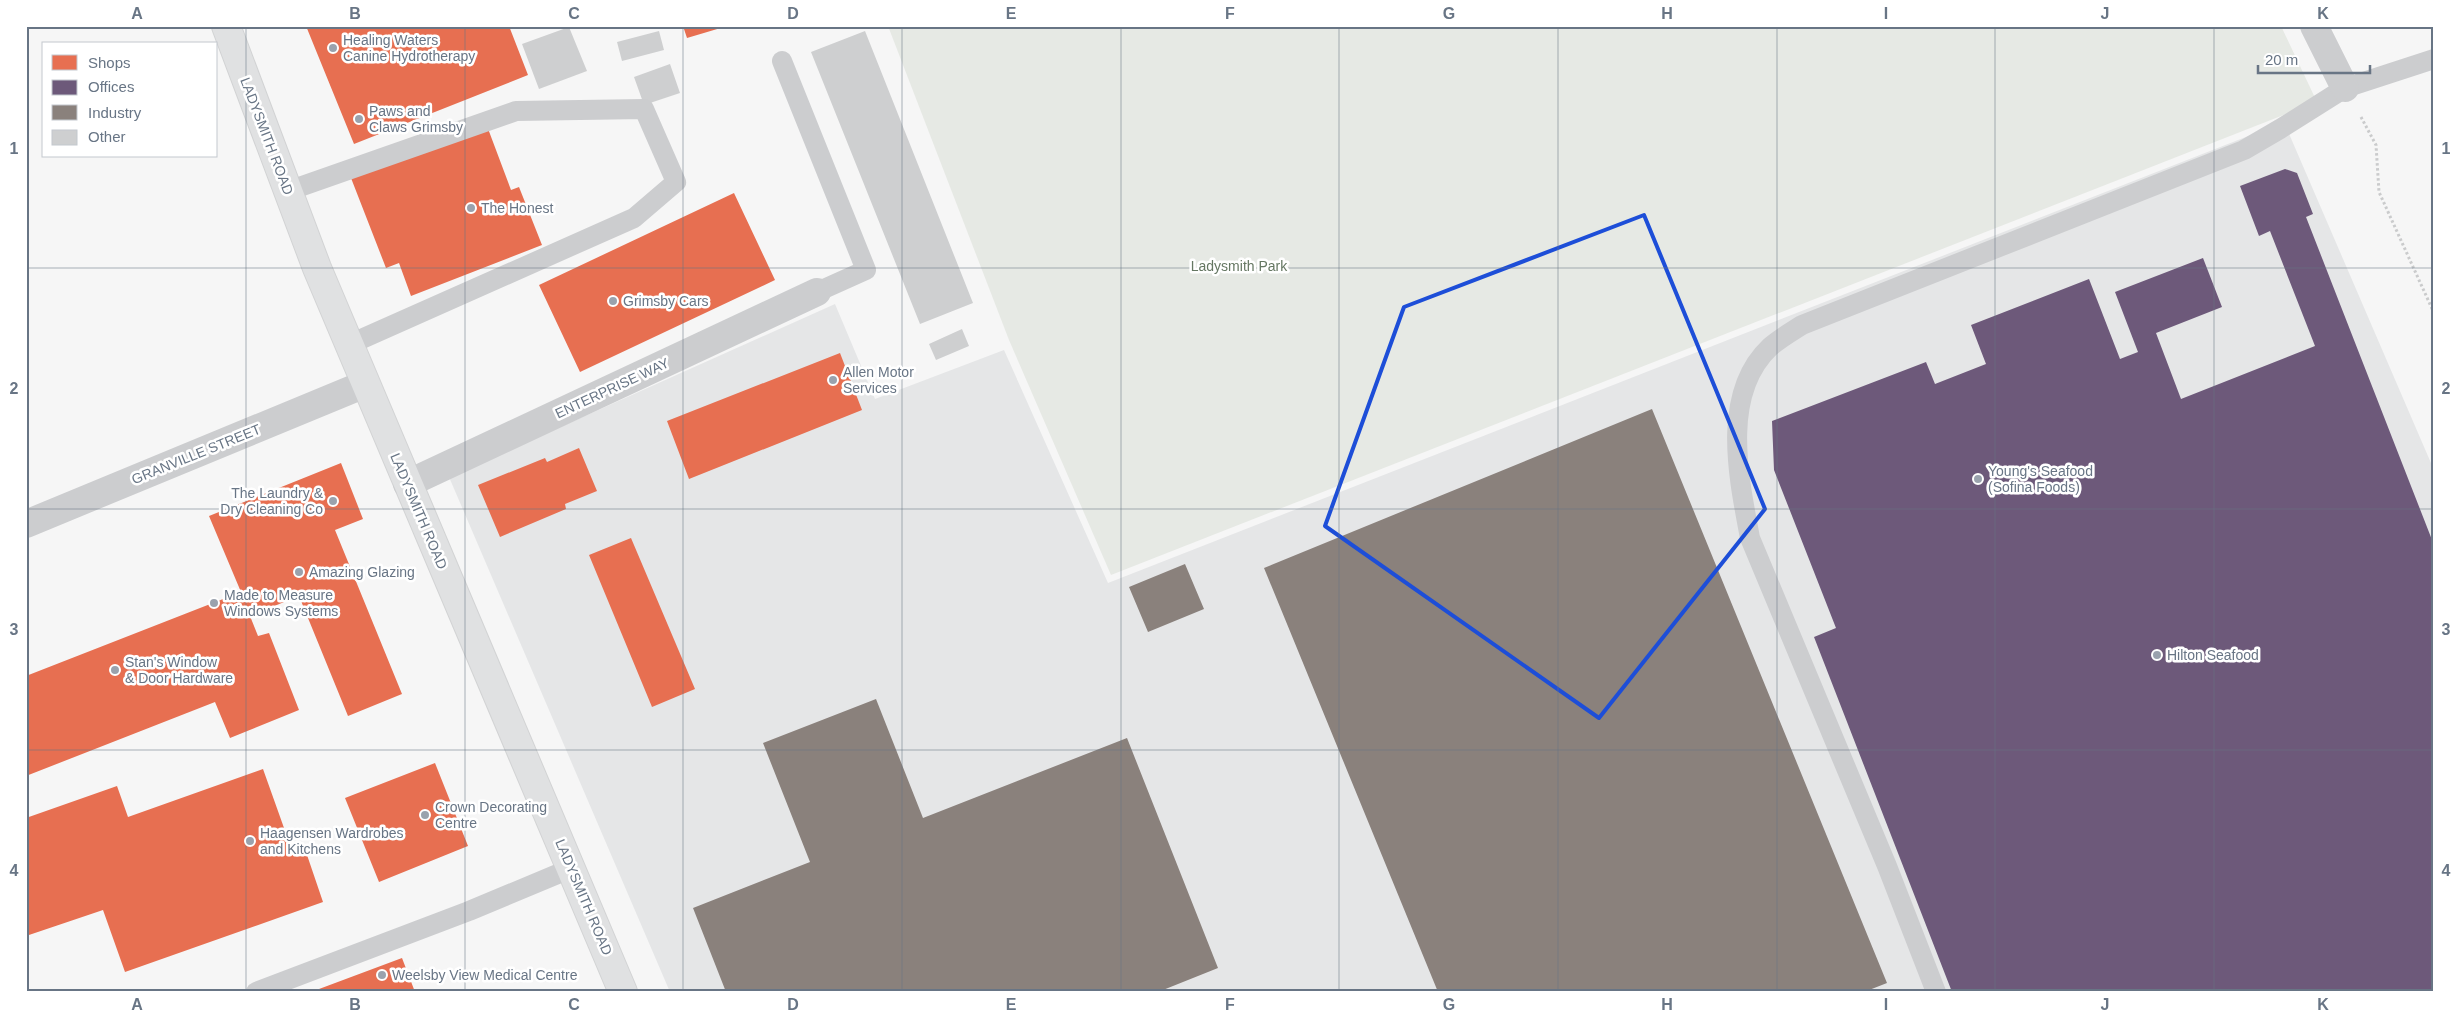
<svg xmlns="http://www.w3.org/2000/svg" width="2460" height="1018" font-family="Helvetica,sans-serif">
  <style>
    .built { fill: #e5e6e7 }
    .green { fill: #e6e9e4 }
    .shops { fill: #e76f51 }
    .offices { fill: #6d597a }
    .industry { fill: #8a817c }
    .building { fill: #cecfd0 }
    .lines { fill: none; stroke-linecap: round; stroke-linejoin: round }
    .secondary-casing { stroke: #d2d3d4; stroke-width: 30 }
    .path { stroke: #cacbcc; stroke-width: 3; stroke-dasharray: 2.5 2.5; stroke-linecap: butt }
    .lane { stroke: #cccdcf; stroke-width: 20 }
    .street { stroke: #cccdcf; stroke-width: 28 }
    .secondary { stroke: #e0e1e2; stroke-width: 28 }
    .marked { fill: none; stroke: #1d4ed8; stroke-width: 4; stroke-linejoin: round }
    .grid { fill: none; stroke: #687585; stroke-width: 1; stroke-opacity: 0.55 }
    .poi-dot { fill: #9aa2ad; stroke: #fff; stroke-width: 2 }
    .labels { text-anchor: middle; stroke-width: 5; stroke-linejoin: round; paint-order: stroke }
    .poi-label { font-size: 14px; fill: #687585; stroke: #fff; text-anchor: start }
    .street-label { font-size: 14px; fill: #687585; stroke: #fff }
    .park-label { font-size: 14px; fill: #657762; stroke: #fff }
    .neatline { fill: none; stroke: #687585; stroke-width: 2 }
    .grid-label { font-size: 16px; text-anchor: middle; font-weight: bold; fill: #687585 }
  </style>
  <rect width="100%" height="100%" fill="#f6f6f6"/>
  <path class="built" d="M2284 122 2434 470V992H670L449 477 835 304 875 399 1004 350 1108 583Z"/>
  <path class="green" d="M888 26H2281L2317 102 1111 575 1009 340Z"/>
  <path class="shops" d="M306 26H509L528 75 354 144Z
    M683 26H724V27L687 38Z
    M487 126 511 190 519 187 542 245 411 296 399 263 386 268 351 178Z
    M734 193 775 280 580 372 539 285Z
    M840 353 862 410 689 479 667 421Z
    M579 448 597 491 565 504 566 509 500 537 478 485 545 458 547 462Z
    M341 463 363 519 335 530 402 694 348 716 299 596 250 616 258 636 269 633 299 710 230 738 215 702 26 776V676L241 592 209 516Z
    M631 538 695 689 652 707 589 555Z
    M435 763 468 846 379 882 345 798Z
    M263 769 294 856 306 852 323 902 125 972 103 910 26 936V818L117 786 128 817Z
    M402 958 415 992H311Z"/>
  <path class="offices" d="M2285 169 2297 173 2313 214 2306 217 2434 545V992H1952L1814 637 1836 628 1774 470 1772 421 1926 362 1935 384 1986 364 1971 325 2089 279 2120 359 2138 352 2115 292 2203 258 2222 307 2156 333 2181 399 2315 346 2270 231 2259 236 2240 186Z"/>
  <path class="industry" d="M1652 409 1887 983 1864 992H1438L1264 568Z
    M1185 564 1204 609 1148 632 1129 587Z
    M876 699 923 818 1127 738 1218 968 1158 992H726L693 908 810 862 763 743Z"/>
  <path class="building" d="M569 27 587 71 539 89 522 44Z
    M659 31 664 50 622 61 617 42Z
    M865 31 973 303 920 324 811 52Z
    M670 64 680 93 644 105 634 77Z
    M962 329 969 346 936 360 929 344Z"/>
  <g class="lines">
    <defs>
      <path id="secondary" d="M226 26 317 268 623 992"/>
    </defs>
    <use href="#secondary" class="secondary-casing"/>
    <path class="path" d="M2361 117 2376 145 2379 192 2434 313"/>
    <path class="lane" d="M782 61 866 270 817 292
      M288 191 516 111 644 109 676 182 634 218 348 345
      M256 992 469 911 572 868
      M1936 992 1887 866 1750 538C1739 479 1720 394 1770 347 1779 339 1791 332 1802 325L2244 150 2280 129 2345 88 2434 59"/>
    <path class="street" d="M2314 26 2345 88
      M407 484 817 292
      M26 524 365 384"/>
    <use href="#secondary" class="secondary"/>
  </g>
  <path class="marked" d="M1644 215 1765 509 1599 718 1325 526 1404 307Z"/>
  <path class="grid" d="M246 26V992M465 26V992M683 26V992M902 26V992M1121 26V992M1339 26V992M1558 26V992M1777 26V992M1995 26V992M2214 26V992M26 268H2434M26 509H2434M26 750H2434"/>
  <g class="poi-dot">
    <circle cx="333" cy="48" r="5"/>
    <circle cx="359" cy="119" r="5"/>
    <circle cx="471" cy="208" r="5"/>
    <circle cx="613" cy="301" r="5"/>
    <circle cx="833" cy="380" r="5"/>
    <circle cx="1978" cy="479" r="5"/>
    <circle cx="333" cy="501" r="5"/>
    <circle cx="299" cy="572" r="5"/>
    <circle cx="214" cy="603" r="5"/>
    <circle cx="2157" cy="655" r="5"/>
    <circle cx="115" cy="670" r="5"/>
    <circle cx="425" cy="815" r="5"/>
    <circle cx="250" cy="841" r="5"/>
    <circle cx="382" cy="975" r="5"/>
  </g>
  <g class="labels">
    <g class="poi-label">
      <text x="343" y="45">Healing Waters<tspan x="343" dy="16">Canine Hydrotherapy</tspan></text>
      <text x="369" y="116">Paws and<tspan x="369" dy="16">Claws Grimsby</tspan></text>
      <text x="481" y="213">The Honest</text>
      <text x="623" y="306">Grimsby Cars</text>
      <text x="843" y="377">Allen Motor<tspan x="843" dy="16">Services</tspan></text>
      <text x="1988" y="476">Young's Seafood<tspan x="1988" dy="16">(Sofina Foods)</tspan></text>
      <text x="323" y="498" text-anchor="end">The Laundry &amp;<tspan x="323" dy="16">Dry Cleaning Co</tspan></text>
      <text x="309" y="577">Amazing Glazing</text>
      <text x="224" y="600">Made to Measure<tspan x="224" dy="16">Windows Systems</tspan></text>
      <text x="2167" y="660">Hilton Seafood</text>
      <text x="125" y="667">Stan's Window<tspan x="125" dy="16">&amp; Door Hardware</tspan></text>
      <text x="435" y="812">Crown Decorating<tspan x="435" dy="16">Centre</tspan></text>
      <text x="260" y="838">Haagensen Wardrobes<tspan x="260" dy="16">and Kitchens</tspan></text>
      <text x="392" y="980">Weelsby View Medical Centre</text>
    </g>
    <g class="street-label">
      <text transform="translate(267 136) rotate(69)" y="5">LADYSMITH ROAD</text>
      <text transform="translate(612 388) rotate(-25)" y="5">ENTERPRISE WAY</text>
      <text transform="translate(196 454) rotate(-22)" y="5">GRANVILLE STREET</text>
      <text transform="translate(419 511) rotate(67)" y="5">LADYSMITH ROAD</text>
      <text transform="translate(584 897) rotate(67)" y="5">LADYSMITH ROAD</text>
    </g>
    <g class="park-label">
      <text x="1239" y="271">Ladysmith Park</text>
    </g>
  </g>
  <rect width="2460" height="1018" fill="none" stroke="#ffffff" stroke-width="55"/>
  <rect x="42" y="42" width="175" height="115" fill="#ffffff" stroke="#c3c8ce"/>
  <rect x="52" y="55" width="25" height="15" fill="#e76f51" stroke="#c3c8ce"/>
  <text x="88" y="68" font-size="15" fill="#687585">Shops</text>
  <rect x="52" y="80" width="25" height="15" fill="#6d597a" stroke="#c3c8ce"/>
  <text x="88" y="92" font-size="15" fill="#687585">Offices</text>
  <rect x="52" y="105" width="25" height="15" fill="#8a817c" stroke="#c3c8ce"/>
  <text x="88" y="118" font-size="15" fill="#687585">Industry</text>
  <rect x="52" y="130" width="25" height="15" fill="#cecfd0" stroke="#c3c8ce"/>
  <text x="88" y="142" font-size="15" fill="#687585">Other</text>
  <path d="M2258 65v8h112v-8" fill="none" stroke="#687585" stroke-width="2.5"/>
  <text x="2265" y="65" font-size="15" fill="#687585" stroke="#ffffff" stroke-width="4" paint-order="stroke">20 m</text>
  <rect x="28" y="28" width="2404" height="962" class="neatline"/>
  <g class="grid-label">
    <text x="137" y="19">A</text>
    <text x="355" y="19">B</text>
    <text x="574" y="19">C</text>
    <text x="793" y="19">D</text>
    <text x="1011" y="19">E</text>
    <text x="1230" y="19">F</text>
    <text x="1449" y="19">G</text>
    <text x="1667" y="19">H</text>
    <text x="1886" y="19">I</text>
    <text x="2105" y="19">J</text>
    <text x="2323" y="19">K</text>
    <text x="14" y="154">1</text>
    <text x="2446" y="154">1</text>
    <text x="14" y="394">2</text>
    <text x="2446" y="394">2</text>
    <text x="14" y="635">3</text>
    <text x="2446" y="635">3</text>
    <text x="14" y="876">4</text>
    <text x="2446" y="876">4</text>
    <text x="137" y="1010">A</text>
    <text x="355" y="1010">B</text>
    <text x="574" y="1010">C</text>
    <text x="793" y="1010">D</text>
    <text x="1011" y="1010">E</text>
    <text x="1230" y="1010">F</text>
    <text x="1449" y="1010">G</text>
    <text x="1667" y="1010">H</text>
    <text x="1886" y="1010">I</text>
    <text x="2105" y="1010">J</text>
    <text x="2323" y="1010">K</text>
  </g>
</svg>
